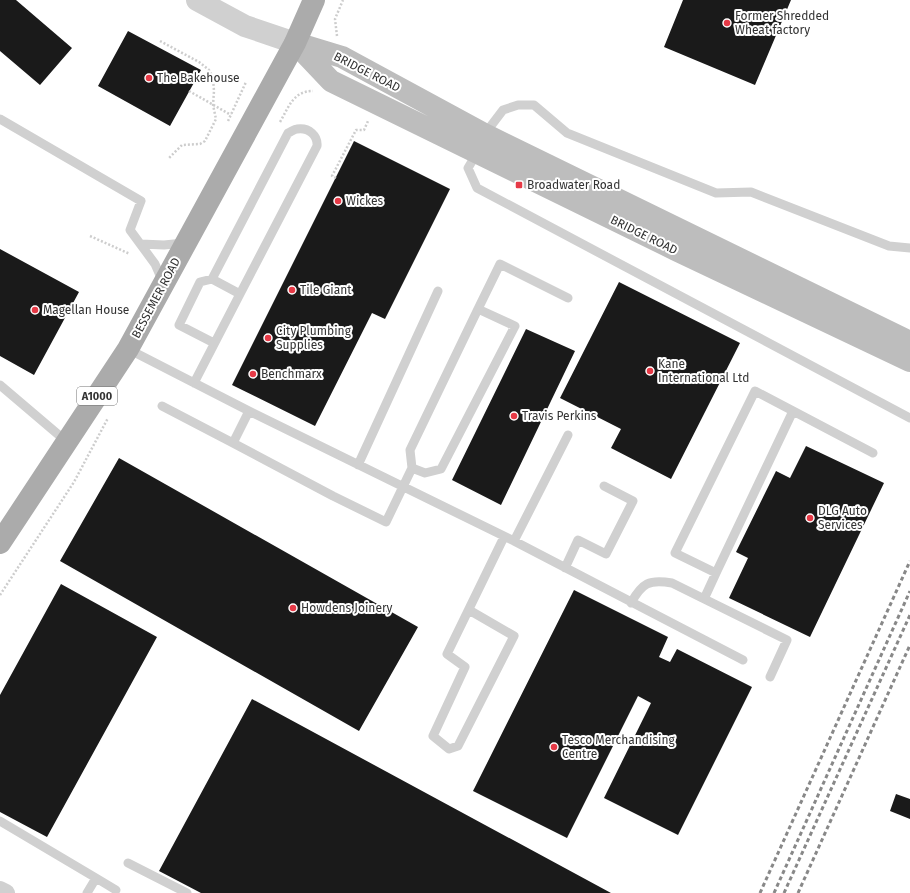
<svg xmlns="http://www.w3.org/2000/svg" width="910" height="893" font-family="'Fira Sans',sans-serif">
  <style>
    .building { fill: #1a1a1a }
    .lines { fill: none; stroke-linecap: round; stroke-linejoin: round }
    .path { stroke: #cdcdcd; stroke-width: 2.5; stroke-dasharray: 2 2; stroke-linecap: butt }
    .service { stroke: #d0d0d0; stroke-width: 9 }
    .minor { stroke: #d0d0d0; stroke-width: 18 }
    .tertiary { stroke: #d0d0d0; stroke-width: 22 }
    .secondary { stroke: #bdbdbd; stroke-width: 22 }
    .primary { stroke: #ababab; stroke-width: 22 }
    .rail { stroke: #888; stroke-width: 3; stroke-dasharray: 4 3; stroke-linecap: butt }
    .poi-dot { fill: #e63946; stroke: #fff; stroke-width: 1.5 }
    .labels { text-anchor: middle; stroke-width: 4; stroke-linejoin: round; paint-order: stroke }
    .shield { fill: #fff; stroke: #707070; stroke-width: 1 }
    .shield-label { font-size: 11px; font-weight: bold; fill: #333 }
    .poi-label { font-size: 12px; fill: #333; stroke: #fff; text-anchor: start }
    .street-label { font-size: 12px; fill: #333; stroke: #fff }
  </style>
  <rect width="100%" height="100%" fill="#fff"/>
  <path class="building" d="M0 0H16L72 48 40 85 0 51Z
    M683 0H791L755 85 664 47Z
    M128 31 201 70 170 126 98 86Z
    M354 141 450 189 385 319 372 313 315 426 232 385Z
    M0 249 79 292 34 375 0 356Z
    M619 282 740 343 671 479 611 448 621 429 560 398Z
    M526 329 575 351 501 505 452 480Z
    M806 446 884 483 810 637 729 598 748 558 736 552 776 471 790 478Z
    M119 458 418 627 359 731 60 561Z
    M61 584 157 637 47 837 0 812V695Z
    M574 590 668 637 659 657 670 662 677 649 752 687 678 835 604 798 651 703 638 696 567 838 473 791Z
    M252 699 611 893H201L159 871Z
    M896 794 910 799V819L890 811Z"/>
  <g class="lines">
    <path class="path" d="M337 36 335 19 343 0
      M160 41 199 62 209 70 213 78 214 91 213 105 216 119 205 141 200 144 182 145 168 159
      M189 91 231 115
      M228 121 246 82
      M280 122C289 107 293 91 313 91
      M336 178 332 176 356 130H364L368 121
      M90 236 130 254
      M0 595 74 482 108 418"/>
    <path class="service" d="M0 119 141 201 130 230 155 264 162 280
      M484 135 503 110 518 105H534L567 133 716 193 751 192 889 246 910 248
      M477 153 468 168 477 188 910 418
      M141 244 164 245 184 243
      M212 279 288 133C291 132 294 129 297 129 309 127 318 136 317 146L240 294
      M478 309 500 264 568 298
      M128 349 249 411 514 541 743 660
      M194 383 240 294 212 279 200 282 179 325 214 343
      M0 385 67 442
      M162 406 233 443
      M249 411 233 443 333 496 386 522 412 468 410 450 478 309 515 326 441 469 425 473 412 468
      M793 411 716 573 675 553 755 391 873 453
      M358 465 438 291
      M514 541 568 435
      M565 568 578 540 606 554 633 501 604 486
      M704 599 716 573
      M631 603C642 583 649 579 672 583L787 640 770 677
      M469 610 514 636 458 746 449 749 433 736 465 667 447 654 504 537
      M0 821 96 878 87 893
      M128 863 187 893
      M96 878 116 890"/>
    <path class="minor" d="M0 890 6 893"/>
    <path class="tertiary" d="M197 0 245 26 295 43"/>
    <path class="secondary" d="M295 43 331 81 676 250 910 361
      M296 43 342 57 484 134 910 342"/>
    <path class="primary" d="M0 543 128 349 295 43 314 0"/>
    <path class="rail" d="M760 893 910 561
      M774 893 910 591
      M784 893 910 615
      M798 893 910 645"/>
  </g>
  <g class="poi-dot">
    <circle cx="727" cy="23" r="4"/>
    <circle cx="149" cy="78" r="4"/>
    <rect x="515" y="181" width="8" height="8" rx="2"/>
    <circle cx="338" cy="201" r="4"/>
    <circle cx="292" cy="290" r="4"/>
    <circle cx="35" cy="310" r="4"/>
    <circle cx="268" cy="338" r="4"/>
    <circle cx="650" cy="371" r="4"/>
    <circle cx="253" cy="374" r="4"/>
    <circle cx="514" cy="416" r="4"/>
    <circle cx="810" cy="518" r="4"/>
    <circle cx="293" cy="608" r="4"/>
    <circle cx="554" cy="747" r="4"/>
  </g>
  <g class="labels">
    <rect class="shield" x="77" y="387" width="40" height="18" rx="3"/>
    <g class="shield-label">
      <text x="97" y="400">A1000</text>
    </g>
    <g class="poi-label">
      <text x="735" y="20">Former Shredded<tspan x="735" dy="14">Wheat factory</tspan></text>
      <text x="157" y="82">The Bakehouse</text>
      <text x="527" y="189">Broadwater Road</text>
      <text x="346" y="205">Wickes</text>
      <text x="300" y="294">Tile Giant</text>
      <text x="43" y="314">Magellan House</text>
      <text x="276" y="335">City Plumbing<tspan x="276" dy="14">Supplies</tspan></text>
      <text x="658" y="368">Kane<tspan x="658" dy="14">International Ltd</tspan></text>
      <text x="261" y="378">Benchmarx</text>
      <text x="522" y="420">Travis Perkins</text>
      <text x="818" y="515">DLG Auto<tspan x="818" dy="14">Services</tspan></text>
      <text x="301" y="612">Howdens Joinery</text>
      <text x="562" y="744">Tesco Merchandising<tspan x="562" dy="14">Centre</tspan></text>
    </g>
    <g class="street-label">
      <text transform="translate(367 72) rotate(27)" y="4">BRIDGE ROAD</text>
      <text transform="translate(644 235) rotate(26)" y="4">BRIDGE ROAD</text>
      <text transform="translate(156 298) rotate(-62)" y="4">BESSEMER ROAD</text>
    </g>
  </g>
</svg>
